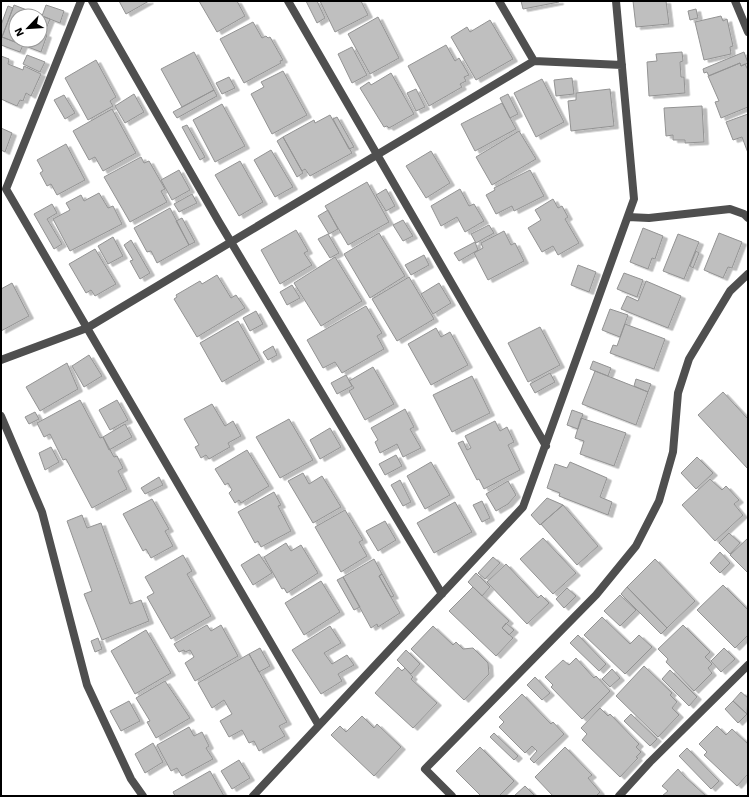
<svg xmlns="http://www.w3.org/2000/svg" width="749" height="797" font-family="'Work Sans',sans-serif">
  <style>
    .building { fill: #bfbfbf; stroke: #939393; fill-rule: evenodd; filter: url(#shadow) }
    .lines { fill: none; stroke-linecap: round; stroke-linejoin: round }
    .minor { stroke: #4f4f4f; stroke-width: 8 }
  </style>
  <defs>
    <filter id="shadow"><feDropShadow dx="4.5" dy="2.5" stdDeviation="0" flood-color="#0004"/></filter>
  </defs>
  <rect width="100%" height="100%" fill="#fff"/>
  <path class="building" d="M119 1H149L126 14Z
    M199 1H237L245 16 217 32Z
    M306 1H317L325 18 317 23Z
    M320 1H361L368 15 335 32Z
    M521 1H559V2L523 9Z
    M633 1H666L669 24 636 27Z
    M14 5 50 19 44 34 47 35 41 52 2 37ZM16 16H40V40H16Z
    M46 5 64 11 60 23 42 16Z
    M8 6 13 8 2 37 23 45 20 52 1 45V25Z
    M696 9 698 18 690 20 688 11Z
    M721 16 723 21 727 19 733 46 730 47 731 54 704 60 695 22Z
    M378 17 399 58 370 74 348 34Z
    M490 20 513 59 476 80 451 37 467 27 470 32Z
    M253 22 262 38 266 36 268 38 270 37 283 60 280 61 281 63 244 83 220 39Z
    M446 45 455 61 459 58 469 75 464 77 466 81 460 84 462 87 429 106 408 66Z
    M352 47 367 75 352 83 338 54Z
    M194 52 214 90 182 107 161 69Z
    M682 52 683 61 680 62 681 77H684L685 93 649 96 647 62 657 61 656 54Z
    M744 52 748 63 741 66 740 63 709 76 707 72 704 73 703 69Z
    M27 55 45 62 40 72 23 64Z
    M1 56 9 59 8 64 23 70 24 66 41 74 31 96 26 93 23 101 20 100 17 106 1 99Z
    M96 60 116 97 110 101 113 106 88 120 65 78Z
    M740 63 741 66 745 64 748 70V107L721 118 715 102 719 101 708 76Z
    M283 71 307 115 272 134 251 94 264 87 261 82Z
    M391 73 414 114 389 128 387 126 384 127 360 88 369 82 371 85Z
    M229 77 235 88 222 94 216 83Z
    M572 78 574 94 556 96 554 80Z
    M542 79 564 122 536 137 514 93Z
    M416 89 425 107 416 111 407 93Z
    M610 89 614 126 571 131 568 101 576 100V93Z
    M214 90 217 96 177 118 173 112Z
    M134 94 144 112 125 123 115 106Z
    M508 94 518 114 510 118 500 98Z
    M64 95 75 113 65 119 54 100Z
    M502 103 516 129 475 151 461 124Z
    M222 104 245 146 215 162 193 120Z
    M702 106 704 142 685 143V140H673V135L666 136 664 108Z
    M112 109 136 153 103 171 95 157 89 160 73 131Z
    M748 114V153L742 137 733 140 726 122Z
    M330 115 352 153 310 176 305 169 302 171 283 137 314 120 315 123Z
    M337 117 354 147 349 149 333 119Z
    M187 125 205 157 200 160 182 127Z
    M1 128 12 133 5 152 1 150Z
    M519 131 536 159 492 185 476 157Z
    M283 137 303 173 297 177 277 141Z
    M66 144 85 180 57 195 51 184 47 186 40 173 43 171 37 160Z
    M271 150 293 187 275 197 254 160Z
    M431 151 450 183 426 198 406 166Z
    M141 157 144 163 149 161 165 189 161 191 167 202 130 222 104 177Z
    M240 161 263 202 239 216 215 175Z
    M179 170 190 190 172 200 161 180Z
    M530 170 544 196 514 211 512 206 496 214 486 195 495 190 494 188Z
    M367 182 389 222 348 245 325 206Z
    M386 189 395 206 386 211 376 195Z
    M460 189 469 206 474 204 484 221 465 232 457 217 441 226 431 206Z
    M99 193 108 208 113 206 122 224 70 251 53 219 70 210 66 203 81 195 84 201Z
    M192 194 197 203 179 212 174 204Z
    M553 199 558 208 562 206 568 217 565 219 579 243 558 255 553 246 542 252 528 228 541 220 535 210Z
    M52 204 57 213 47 219 62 244 54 249 34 214Z
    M170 208 189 245 157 263 151 251 147 252 134 228Z
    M328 210 338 229 329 234 318 216Z
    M182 218 195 242 189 245 176 221Z
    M403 220 413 236 403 241 393 225Z
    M489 225 494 233 476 243 471 234Z
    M643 228 663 236 655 259 652 258 648 269 630 262Z
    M296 230 308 251 304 253 312 265 280 284 261 250Z
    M504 231 511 245 515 243 524 261 488 280 474 253 483 248 481 243Z
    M379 233 405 276 370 298 344 254Z
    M719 233 742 242 732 268 728 267 723 278 704 270Z
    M328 234 339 253 330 258 318 239Z
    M678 234 699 242 684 279 663 271Z
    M113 237 123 256 108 264 98 246Z
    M131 240 150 273 140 279 130 261 133 260 124 245Z
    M475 242 478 250 459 261 454 253Z
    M95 249 116 284 95 296 91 290 86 293 69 264Z
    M696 251 699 253 693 268 690 266Z
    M424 255 429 265 411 275 405 265Z
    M335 257 362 301 321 326 294 283Z
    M578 265 596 272 589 292 571 285Z
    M624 273 643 280 637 297 617 289Z
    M217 275 231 298 236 295 245 308 197 337 174 299 177 297 176 295 200 281 202 284Z
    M409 277 434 319 397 341 372 299Z
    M646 281 681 296 668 328 621 309 627 296 638 301Z
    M12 283 29 316 1 331V289Z
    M439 283 451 303 433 314 421 294Z
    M292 285 300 298 287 305 280 292Z
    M366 306 382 333 377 336 384 349 342 373 335 362 323 368 307 340Z
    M610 309 628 315 620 337 602 330Z
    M256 311 263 324 250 331 243 318Z
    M238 321 260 360 222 382 200 343Z
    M625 324 665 339 654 369 610 353 613 345 617 346Z
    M540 327 560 365 528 382 508 343Z
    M436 328 441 337 450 332 468 365 431 385 408 344Z
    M273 346 277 355 268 360 263 352Z
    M89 355 102 376 84 387 72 366Z
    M593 361 611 368 608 376 590 369Z
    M67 363 78 389 40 411 26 387Z
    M373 367 394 404 365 420 349 391 354 388 349 381Z
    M595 371 648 392 636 425 582 404Z
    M550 373 555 382 535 393 530 384Z
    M346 375 352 386 337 394 331 383Z
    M472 376 490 413 452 432 433 395Z
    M636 379 651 384 648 392 634 386Z
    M723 392 748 419V469L698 415Z
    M80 400 100 438 103 437 114 457 117 456 123 468 118 471 127 489 92 508 66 459 63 460 50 434 44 437 37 423Z
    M117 400 128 420 110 430 99 410Z
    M212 404 225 426 233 421 241 436 228 443 230 447 209 459 206 455 201 458 195 447 199 445 184 419Z
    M405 409 414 427 410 429 421 448 403 457 397 444 380 453 375 442 378 440 371 428Z
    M572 410 583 414 578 429 567 425Z
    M35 412 39 419 29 424 25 417Z
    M581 418 626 433 614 466 580 454 584 441 575 438Z
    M289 419 313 460 280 478 256 437Z
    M495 421 500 431 507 427 514 442 508 445 520 470 484 489 479 479 477 480 458 443 463 441 467 450 471 448 465 436Z
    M125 424 132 437 109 450 103 437Z
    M330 428 341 447 320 459 310 440Z
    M51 447 59 462 45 470 39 453Z
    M247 450 269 486 241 503 239 500 235 503 229 493 232 490 228 483 225 485 215 469Z
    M396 455 402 466 385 475 379 464Z
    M697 457 713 473 696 489 681 473Z
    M431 462 450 495 425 509 407 476Z
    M570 462 607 478 600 497 612 502 608 515 559 496 560 493 547 488 555 464 567 468Z
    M303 473 309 484 322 476 341 507 313 523 288 481Z
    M159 477 163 485 145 494 141 488Z
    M710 479 722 490 726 486 739 500 734 504 743 515 715 541 682 505Z
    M400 480 411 502 403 506 391 485Z
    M508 481 516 495 508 504 496 511 486 494Z
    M274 492 281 505 278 506 291 531 261 547 258 541 255 543 238 512Z
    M547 498 563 505 540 525 531 515Z
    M152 499 169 529 165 531 173 546 151 558 146 549 143 551 123 514Z
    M482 501 490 518 482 522 473 505Z
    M455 502 472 532 434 553 417 523Z
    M563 505 598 546 577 565 541 524Z
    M345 510 363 540 359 542 367 556 341 572 315 527Z
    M82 515 87 528 101 523 130 604 141 600 149 621 102 640 84 594 92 591 67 521Z
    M385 521 396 540 378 551 366 531Z
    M729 533 740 543 730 554 719 543Z
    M543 538 576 573 553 594 520 559Z
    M748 538V573L730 555Z
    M286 543 291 551 301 545 318 573 287 593 284 588 282 589 264 557Z
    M720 552 730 563 720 573 710 563Z
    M259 554 272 573 253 585 241 565Z
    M183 555 192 571 187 574 211 616 171 639 147 597 154 593 145 577Z
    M493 557 500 563 485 579 478 573Z
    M374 559 382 574 379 576 400 613 378 627 377 624 371 628 343 577Z
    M655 559 695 601 667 628 627 587Z
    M506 564 538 598 541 595 549 603 527 624 487 582Z
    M476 573 490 587 482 596 468 582Z
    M382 574 394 596 391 597 379 576Z
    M343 577 360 607 354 610 337 580Z
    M321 581 340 612 304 635 285 603Z
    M723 585 748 610V635L735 648 697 610Z
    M473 587 509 621 502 628 513 638 496 656 449 611Z
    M627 587 667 628 661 634 621 594Z
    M567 588 576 596 564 608 556 599Z
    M620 595 636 610 620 626 604 611Z
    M602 617 630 644 639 635 652 647 625 674 584 635Z
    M506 623 514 630 509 635 502 628Z
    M207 625 211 631 221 625 238 656 195 681 185 663 194 657 190 650 185 652 184 650 179 652 174 644Z
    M683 625 710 652 705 657 712 664 708 668 712 673 694 691 666 662 668 659 658 649Z
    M330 626 341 643 324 653 332 664 347 655 354 665 338 674 342 681 321 694 292 650Z
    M433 626 453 645 456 642 463 649 473 648 488 663 489 674 464 700 411 649Z
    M146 630 171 673 135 694 111 651Z
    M578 635 606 664 599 671 570 643Z
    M98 638 102 649 95 652 91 641Z
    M260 648 270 666 259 672 249 654Z
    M724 648 735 659 721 672 711 661Z
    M406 650 420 664 411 674 397 660Z
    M249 654 287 722 279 726 285 736 259 751 254 741 249 743 242 730 229 737 220 721 232 714 224 700 212 708 198 683Z
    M576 658 594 678 596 676 610 691 582 719 551 687 553 685 545 677 563 660 569 665Z
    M644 666 672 693 670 695 677 702 672 708 679 715 658 737 616 696Z
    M398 667 402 671 405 668 413 677 411 679 437 703 413 728 375 693Z
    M612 669 620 678 610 687 602 679Z
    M670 670 697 697 689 706 662 679Z
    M535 677 550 693 542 700 527 685Z
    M165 681 190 718 156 738 147 722 150 721 136 698Z
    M741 692 748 698 747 714 733 701Z
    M522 694 551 724 553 722 564 734 534 763 530 759 537 751 532 746 525 753 499 727 504 722 499 717Z
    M129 701 140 721 121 731 110 711Z
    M733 701 747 714 738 723 725 709Z
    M600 708 608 716 610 714 639 744 636 747 641 752 636 757 638 758 620 777 582 740 587 734 581 728Z
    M631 714 657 739 650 746 624 721Z
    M362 716 374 728 377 724 401 747 374 776 331 735 340 726 346 732Z
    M717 726 726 735 732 729 748 744V774L737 786 704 755 707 752 699 744Z
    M189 727 194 736 202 732 209 746 206 748 213 759 182 776 177 768 171 771 157 745Z
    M494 733 518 756 514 760 490 737Z
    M153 743 163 762 145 773 135 754Z
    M480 747 514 781 499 796H481L456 771Z
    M565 747 592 775 588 778 600 792 596 796H553L535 777Z
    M687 748 719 781 711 789 679 756Z
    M239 760 250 778 232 789 221 771Z
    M678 769 684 776 706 796H662L668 791 662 786Z
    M210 771 224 796H175L173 792Z
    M525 786 535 796H514Z"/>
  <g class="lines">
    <path class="minor" d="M81 1 6 189 318 724
      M92 1 219 222 442 594
      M288 1 546 446
      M499 1 534 61
      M735 1 748 32
      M628 217 649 218 730 209 744 214 748 218
      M1 360 87 328 534 61 622 65
      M1 416 42 512 87 685 131 779 143 796
      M253 796 523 507 634 199 616 1
      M452 796 425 769 596 595 636 546 659 501 673 452 678 393 689 359 730 291 748 274
      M619 796 650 762 748 665"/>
  </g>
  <rect width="749" height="797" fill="none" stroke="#000000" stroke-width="4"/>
  <g transform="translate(28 28) rotate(245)"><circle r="19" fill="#ffffff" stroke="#999999"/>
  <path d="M0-3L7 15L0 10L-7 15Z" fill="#000000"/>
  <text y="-6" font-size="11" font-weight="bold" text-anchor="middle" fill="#000000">N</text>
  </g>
</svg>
